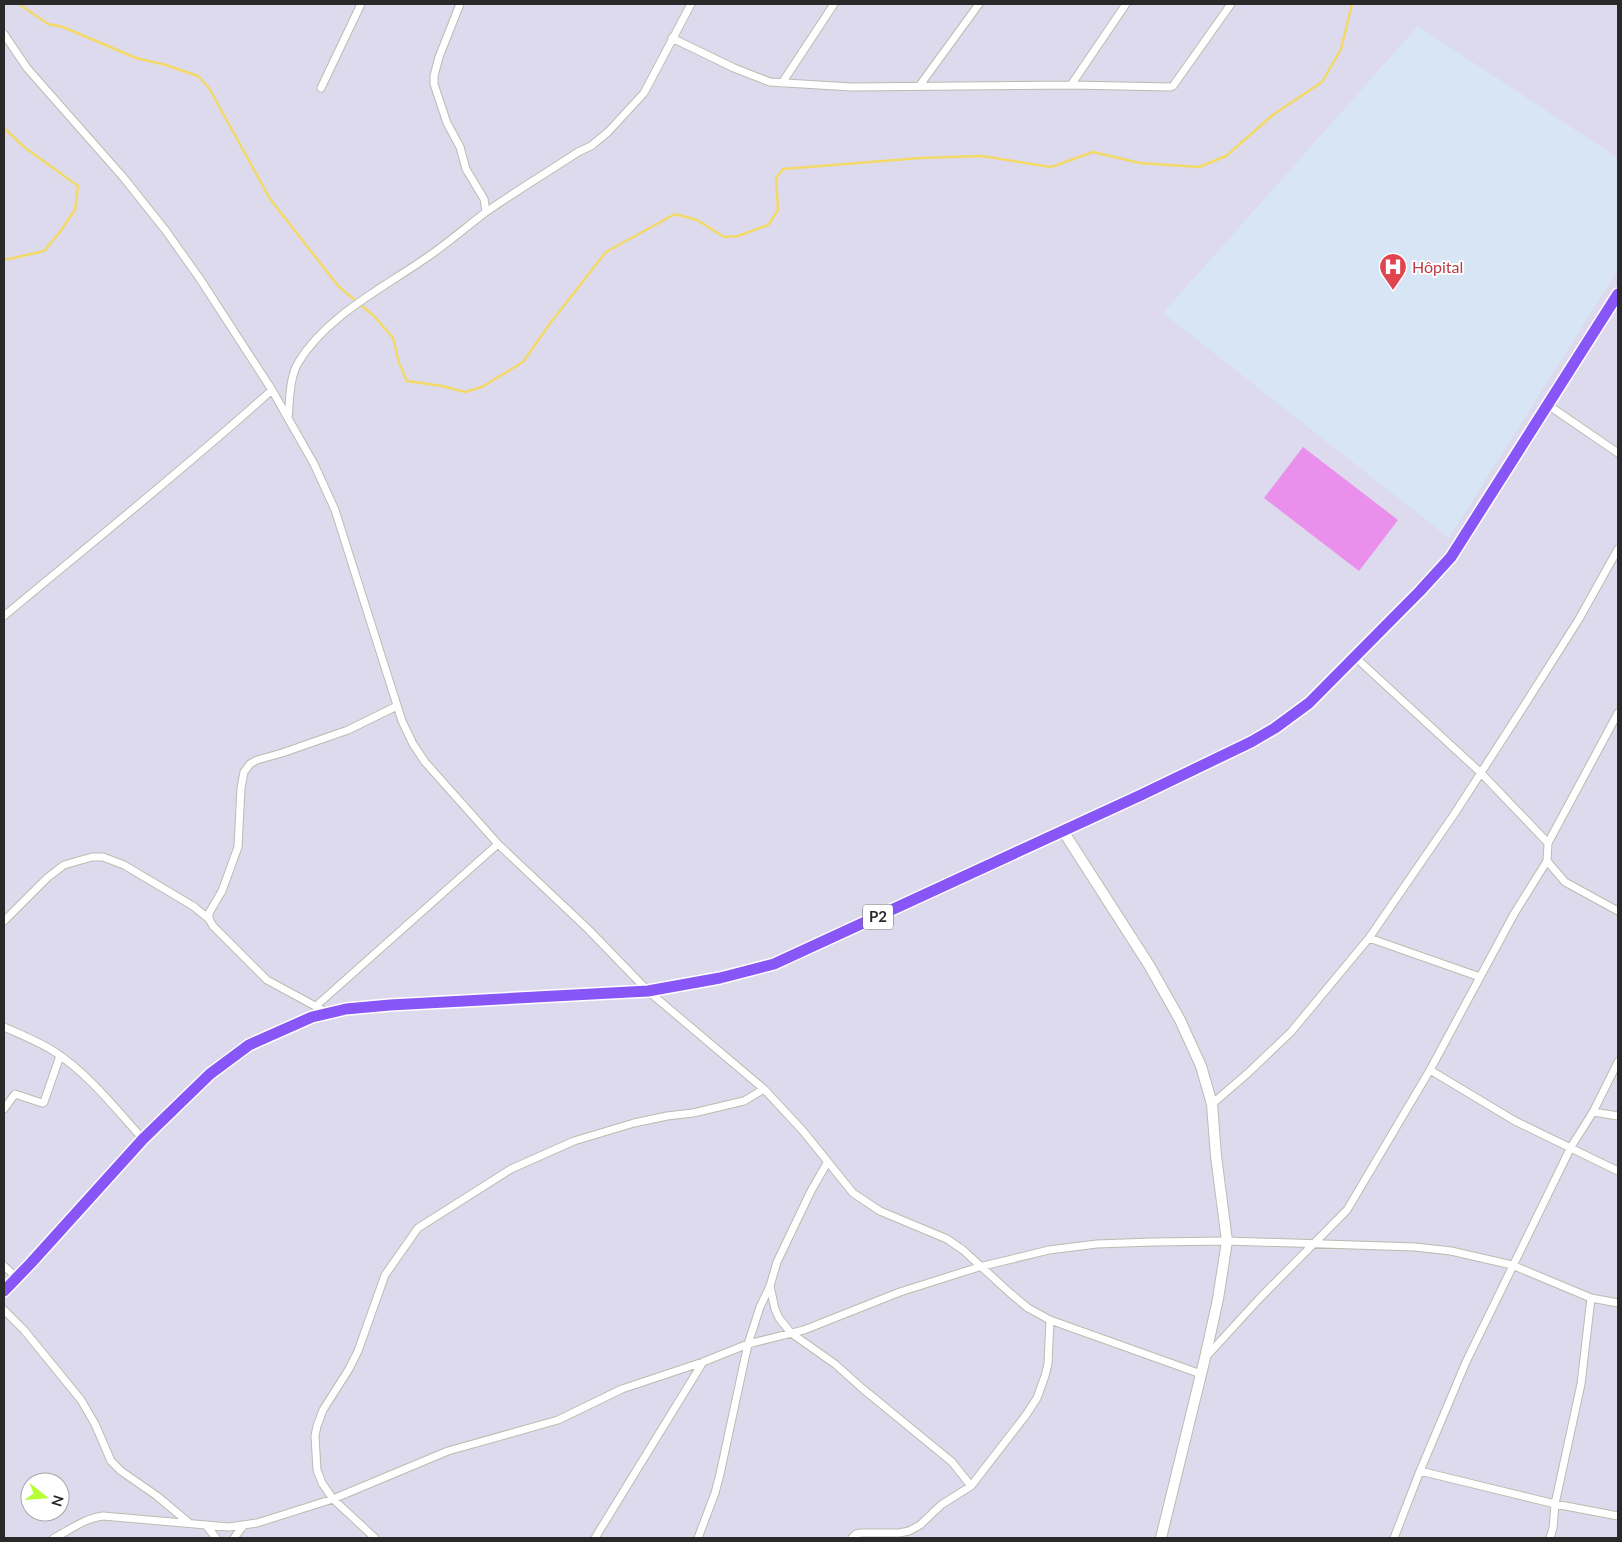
<svg xmlns="http://www.w3.org/2000/svg" width="1622" height="1542" font-family="Lato,sans-serif">
  <style>
    .medical { fill: #d7e5f4 }
    .pitch { fill: #eb8fed }
    .lines { fill: none; stroke-linecap: round; stroke-linejoin: round }
    .stream { stroke: #f3d968; stroke-width: 2.5 }
    .minor-casing { stroke: #b8beae; stroke-width: 9 }
    .secondary-casing { stroke: #b8beae; stroke-width: 12 }
    .primary-casing { stroke: #fff; stroke-width: 14 }
    .minor { stroke: #fff; stroke-width: 7 }
    .secondary { stroke: #fff; stroke-width: 10 }
    .primary { stroke: #8856f6; stroke-width: 11 }
    .labels { text-anchor: middle; stroke-width: 4; stroke-linejoin: round; paint-order: stroke }
    .shield { fill: #fff; stroke: #696969; stroke-width: 1 }
    .shield-label { font-size: 15px; font-weight: bold; fill: #292929 }
    .health-label { font-size: 16px; fill: #be3a42; stroke: #fff; text-anchor: start }
  </style>
  <rect width="100%" height="100%" fill="#dcdaec"/>
  <path class="medical" d="M1418 26 1618 158V270L1449 538 1163 313Z"/>
  <path class="pitch" d="M1303 447 1398 520 1359 571 1264 498Z"/>
  <g class="lines">
    <path class="stream" d="M19 4 48 24 63 27 136 58 166 65 198 76 209 88 270 199 339 287 374 316 393 338 399 363 407 381 442 386 465 392 482 387 523 362 551 322 606 252 675 214 697 220 724 237 738 236 768 225 778 210 776 178 783 169 920 158 982 156 1051 167 1093 152 1140 163 1199 167 1226 156 1274 114 1322 82 1341 49 1352 4
      M4 128 24 147 78 186 75 210 59 233 44 251 9 259H4"/>
    <defs>
      <path id="minor" d="M460 4 439 57 434 76V84L447 123 460 147 466 169 484 199 486 212
        M4 34 27 68 123 177 166 231 200 279 272 390 314 464 335 510 402 721 413 744 425 762 498 844 588 929 648 991 764 1089 803 1131 853 1193 880 1211 947 1239 963 1250 1010 1293 1028 1308 1050 1320 1201 1374
        M672 38 734 68 770 82 851 87 1071 85 1170 87 1173 86 1231 4
        M782 83 834 4
        M920 85 979 4
        M1071 85 1126 4
        M321 88 361 4
        M1548 405 1618 453
        M288 418C290 400 289 379 298 363 326 316 383 288 426 258 447 244 466 227 486 212 516 191 548 172 578 152L591 146 608 132 644 93 691 4
        M4 616C94 541 185 468 272 390
        M1354 656 1481 773 1548 843
        M1547 861 1565 882 1618 911
        M4 921 47 878 64 865 92 857H103L124 865 193 906 209 919
        M1369 938 1480 977
        M316 1006 498 844
        M328 1013 267 980 213 926 209 919V913L222 891 238 847 241 788 244 772 250 764 257 760 282 753 348 730 397 706
        M4 1027C20 1034 37 1041 52 1050 88 1073 115 1108 143 1139
        M1430 1070 1515 1121 1618 1171
        M1212 1104 1248 1073 1291 1032 1369 938 1455 813 1522 709 1579 619 1618 549
        M4 1109 15 1094 42 1103 44 1102 60 1056
        M1593 1112 1618 1116
        M827 1163 811 1191 777 1262 770 1286 775 1309 779 1318 791 1333 835 1364 863 1389 952 1462 971 1486
        M4 1266 17 1278
        M4 1310 24 1330 81 1400 95 1424 111 1461 121 1471 157 1496 188 1522
        M1205 1358 1259 1299 1347 1210 1430 1070 1514 914 1547 861 1548 843 1618 713
        M1420 1471 1555 1504 1618 1516
        M206 1525 216 1538
        M54 1538C70 1530 85 1518 103 1516L229 1527 257 1523 333 1499 448 1451 558 1420 622 1389 703 1362 748 1344 804 1330 900 1292 979 1267 1049 1250 1097 1244 1152 1242 1227 1241 1415 1247 1451 1251 1512 1265 1591 1298 1618 1303
        M234 1538 243 1526
        M375 1538 333 1499 322 1483 317 1470 315 1436 317 1426 323 1410 349 1369 358 1351 385 1275 418 1228 511 1169 574 1141 634 1123 667 1116 693 1113 744 1101 764 1089
        M595 1538 703 1362
        M698 1538 715 1493 720 1474 748 1344 760 1307 770 1286
        M852 1538 856 1534 861 1533H899L909 1531 920 1525 941 1505 971 1486 1026 1415 1037 1398 1045 1376 1048 1364 1050 1320
        M1394 1538 1420 1471 1466 1362 1571 1147 1593 1112 1618 1062
        M1550 1538 1553 1528 1555 1504 1581 1384 1591 1298"/>
      <path id="secondary" d="M1063 831 1149 965 1180 1020 1201 1066 1212 1104 1216 1156 1227 1241 1218 1299 1205 1358 1161 1538"/>
      <path id="primary" d="M4 1291 31 1263 143 1139 210 1074 249 1045 312 1017 346 1009 390 1005 648 991 720 978 774 964 1141 795 1251 742 1275 728 1309 703 1420 591 1451 557 1618 294"/>
    </defs>
    <use href="#minor" class="minor-casing"/>
    <use href="#secondary" class="secondary-casing"/>
    <use href="#primary" class="primary-casing"/>
    <use href="#minor" class="minor"/>
    <use href="#secondary" class="secondary"/>
    <use href="#primary" class="primary"/>
  </g>
  <defs>
    <symbol id="hospital-pin" viewBox="-11 -11 22 30"><path d="M0 17L-7.5 6A9.5 9.5 0 1 1 7.5 6Z" fill="#e0444e" stroke="#fff"/><path d="M-5-5h3v3.5h4V-5h3V5h-3V1.5h-4V5h-3Z" fill="#fff"/></symbol>
  </defs>
  <g fill-rule="evenodd">
    <use href="#hospital-pin" x="1377" y="251" width="32" height="43"/>
  </g>
  <g class="labels">
    <rect class="shield" x="863" y="904.5" width="30" height="25" rx="4"/>
    <g class="shield-label">
      <text x="878" y="922">P2</text>
    </g>
    <g class="health-label">
      <text x="1412" y="273">Hôpital</text>
    </g>
  </g>
  <rect width="1622" height="1542" fill="none" stroke="#292929" stroke-width="10"/>
  <g transform="translate(45 1497) rotate(107)"><circle r="24" fill="#ffffff" stroke="#a9a9a9"/>
  <path d="M0-4L9 19L0 12L-9 19Z" fill="#b6ff34"/>
  <text y="-8" font-size="14" font-weight="bold" text-anchor="middle" fill="#292929">N</text>
  </g>
</svg>
